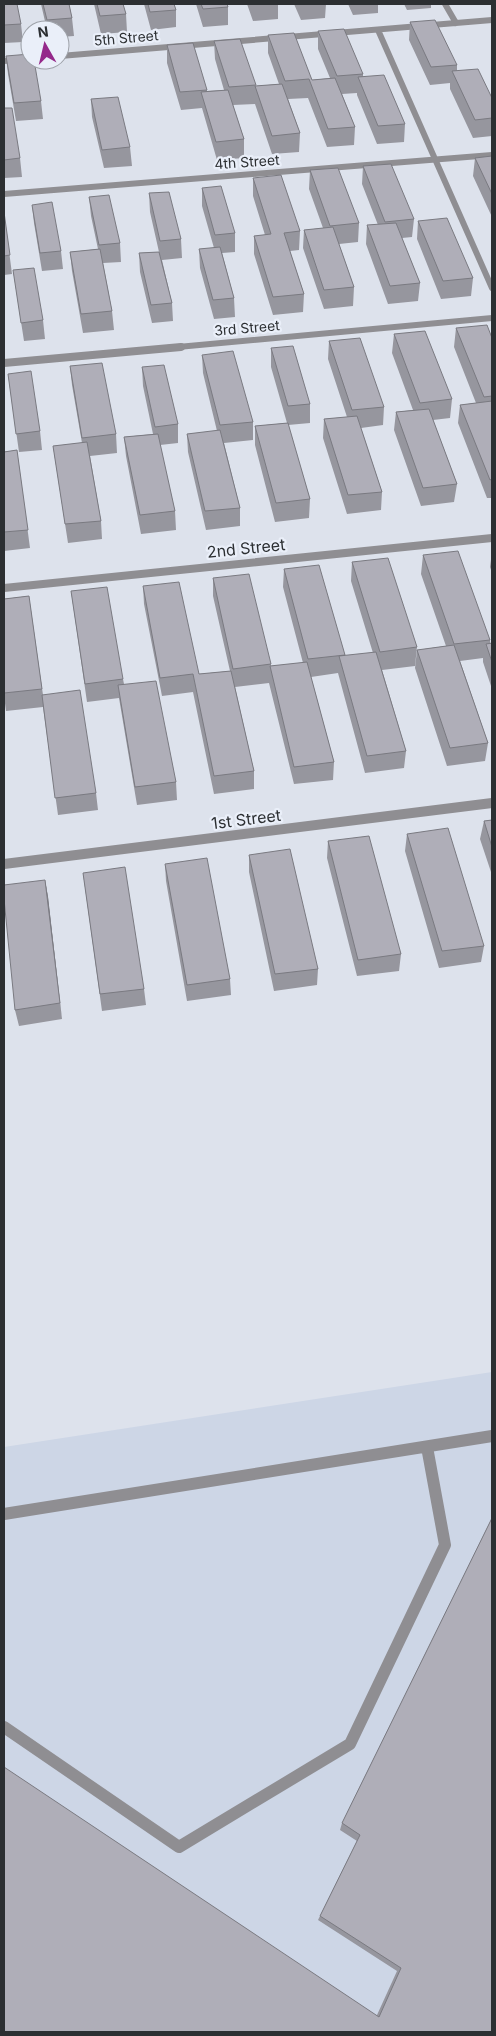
<svg xmlns="http://www.w3.org/2000/svg" width="496" height="2036" font-family="Inter,sans-serif">
  <style>
    .built { fill: #cdd6e6 }
    .lines { fill: none; stroke-linecap: round; stroke-linejoin: round }
    .lane-far3 { stroke: #8f8e92; stroke-width: 6 }
    .lane-far2 { stroke: #8f8e92; stroke-width: 8 }
    .lane-far1 { stroke: #8f8e92; stroke-width: 10 }
    .lane { stroke: #8f8e92; stroke-width: 12 }
    .wall { fill: #96969e }
    .shaded-wall { fill: #7a7a81 }
    .building { fill: #afaeb8; stroke: #7a7a81 }
    .labels { text-anchor: middle; stroke-width: 4.5; stroke-linejoin: round; paint-order: stroke }
    .far-street-label { font-size: 14px; fill: #2c2f32; stroke: #eaeff9 }
    .street-label { font-size: 16px; fill: #2c2f32; stroke: #eaeff9 }
  </style>
  <rect width="100%" height="100%" fill="#dde2ec"/>
  <path class="built" d="M492 1372V2032H4V1447Z"/>
  <g class="lines">
    <path class="lane-far3" d="M445 4 456 23
      M378 30 492 288
      M60 56 492 20
      M4 61 30 59
      M4 194 492 155
      M167 348 492 318"/>
    <path class="lane-far2" d="M4 363 181 347
      M4 588 492 538"/>
    <path class="lane-far1" d="M4 864 492 803"/>
    <path class="lane" d="M4 1514 492 1436
      M4 1727 179 1847 350 1744 445 1545 427 1447"/>
  </g>
  <path class="wall" d="M4 4 21 24 23 42 4 43Z
    M41 4H69L72 18 74 36 60 37V30H47Z
    M94 4H123L126 14 127 32 101 34Z
    M144 4H174L176 10V27L151 30Z
    M196 4H227L228 7V25L203 27Z
    M247 4H278V19L253 21Z
    M294 4H326L325 18 301 20Z
    M348 4H378V13L353 15Z
    M404 4H431V8L407 10Z
    M410 22 457 65V71L492 98V136L473 138 450 89V83L430 85 409 40Z
    M318 31 363 74V77L405 124 404 142 377 144 357 95V93L342 94 355 127 354 145 327 147 308 98 288 99 300 133 299 152 272 154 255 104 233 105 244 139V158L217 160 202 108 181 110 167 63V45L207 90V91L224 90 215 59 214 41 256 86 279 84 268 53V35L312 80 330 78 318 49Z
    M6 56 41 101 43 119 16 121 8 74Z
    M91 99 130 147 132 166 104 168 92 117Z
    M4 108 20 158 22 177 4 178Z
    M492 156V217L473 176 475 158Z
    M363 166 414 219 412 237 402 238 420 283 418 301 388 304 366 244 367 225H378L362 184Z
    M310 170 359 223 358 242 339 244 354 287 353 306 324 309 303 248 304 230 323 228 309 189Z
    M253 178 300 231 299 250 290 251 304 294 303 312 273 315 254 254V236L265 235 253 196Z
    M202 188 235 233V252L222 253 234 298 235 317 214 319 200 268 199 249 214 248 202 206Z
    M149 193 181 239 182 258 162 260 172 303 173 321 152 323 140 272 139 253 159 252 150 212Z
    M89 197 120 243 121 262 103 263 112 311 114 330 83 333 72 271 70 252 98 249 91 216Z
    M32 205 61 251 63 269 42 271 34 223Z
    M4 212 12 274 4 275Z
    M418 221 473 278 471 296 441 299 417 239Z
    M13 270 43 320 45 339 24 341Z
    M456 328 492 338V498H487L458 423 460 405 476 403 454 347Z
    M394 334 452 399 450 418 433 420 457 484 454 502 421 506 394 430 396 412 413 410 392 353Z
    M329 341 384 407 383 425 361 428 382 492 381 510 347 514 323 438 324 419 347 417 328 359Z
    M271 348 310 404V423L288 425 310 499 309 518 275 522 255 445V426L287 423 271 367Z
    M202 355 253 422V440L224 443 240 508V526L206 530 188 452 187 434 217 431 203 373Z
    M70 366 116 434 117 453 90 456 101 521 102 539 68 543 53 446 82 443 72 385Z
    M142 367 178 424V443L160 445 175 511 176 530 141 534 126 456 124 437 153 434 143 386Z
    M8 374 40 431 42 450 19 452Z
    M17 450 30 548 4 551V452Z
    M492 552V573L490 567Z
    M423 555 490 640V643H492V689L483 662V658L460 661 488 743 485 761 447 766 415 668 417 650 446 646 421 574Z
    M352 562 417 647 415 666 382 670 406 751 404 768 365 773 338 673 311 677 334 762 333 780 294 784 269 683 235 687 254 771V789L214 794 193 692 162 696 144 604 143 586 199 674 230 671 213 596V578L271 664V666L303 663 283 587 284 569 345 655V656L373 653 351 581Z
    M71 591 123 679 124 684 176 782 177 800 137 805 119 698 87 702Z
    M29 596 43 695 96 793 98 810 58 815 43 707 6 711 4 696V599Z
    M492 820V875L480 839 484 821Z
    M407 834 484 946 481 962 439 968 405 851Z
    M328 841 401 954 399 971 357 976 327 858Z
    M249 855 318 969 317 985 274 991 249 872Z
    M165 864 230 979 231 995 187 1001 166 881Z
    M83 873 144 989 146 1005 102 1011Z
    M45 880 48 897 62 1019 19 1026 15 1010Z
    M492 1518V2032H4L377 2015 397 1971 318 1920 357 1841 340 1830 342 1823Z"/>
  <path class="shaded-wall" d="M45 880 48 897 62 1019 60 1003Z"/>
  <path class="building" d="M4 4H17L21 24 4 25Z
    M43 4H69L72 18 47 20Z
    M97 4H123L126 14 100 16Z
    M148 4H174L176 10 150 12Z
    M201 4H227L228 7 203 9Z
    M435 20 457 65 431 67 410 22Z
    M344 29 363 74 337 76 318 31Z
    M294 33 312 80 335 78 355 127 328 129 309 79 285 81 268 35Z
    M240 39 256 85 229 87 214 41Z
    M193 43 207 90 180 92 167 45Z
    M30 54V60H34L41 101 14 103 6 56Z
    M478 69 492 98V118L475 120 452 71Z
    M384 75 405 124 378 126 358 77Z
    M282 84 300 133 272 136 255 86Z
    M228 90 244 139 216 142 201 92Z
    M118 97 130 147 102 150 91 99Z
    M4 108H12L20 158 4 160Z
    M492 156V194L475 158Z
    M391 164 414 219 385 222 363 166Z
    M338 168 359 223 330 226 310 170Z
    M281 175 300 231 284 233 304 294 273 297 254 236 271 234 253 178Z
    M221 186 235 233 215 235 202 188Z
    M169 192 181 239 160 241 149 193Z
    M109 195 120 243 99 245 89 197Z
    M52 202 61 251 40 253 32 205Z
    M4 212 10 255 4 256Z
    M447 218 473 278 443 281 418 221Z
    M396 223 420 283 390 286 367 225Z
    M333 227 354 287 324 290 304 230Z
    M220 247 234 298 213 300 199 249Z
    M100 249 112 311 81 314 70 252Z
    M159 252 172 303 151 305 139 253Z
    M34 268 43 320 21 323 13 270Z
    M487 325 492 338V396L484 397 456 328Z
    M425 331 452 399 420 403 394 334Z
    M360 338 384 407 352 410 329 341Z
    M293 346 310 404 288 406 271 348Z
    M233 351 253 422 220 425 202 355Z
    M102 363 116 434 82 438 70 366Z
    M164 365 178 424 155 427 142 367Z
    M31 371 40 431 16 434 8 374Z
    M492 401V479L490 480 460 405Z
    M429 409 457 484 423 488 396 412Z
    M357 416 382 492 348 495 324 419Z
    M288 423 310 499 276 503 255 426Z
    M220 430 240 508 205 511 187 434Z
    M158 434 175 511 140 515 124 437Z
    M87 442 101 521 65 524 53 446Z
    M17 450 28 530 4 532V452Z
    M458 551 490 640 454 644 423 555Z
    M388 558 417 647 380 652 352 562Z
    M319 565 345 655 308 659 284 569Z
    M249 574 271 664 233 669 213 578Z
    M179 582 199 674 231 671 254 771 214 776 193 674 160 678 143 586Z
    M107 587 123 679 85 684 71 591Z
    M29 596 42 689 4 693V599Z
    M492 643V662L486 644Z
    M454 645 488 743 450 748 417 650Z
    M376 652 406 751 367 756 339 656Z
    M307 662 334 762 294 767 270 666Z
    M156 681 176 782 135 787 118 685Z
    M80 690 96 793 55 798 42 695Z
    M492 820V847L484 821Z
    M448 828 484 946 442 951 407 834Z
    M369 836 401 954 358 960 328 841Z
    M290 849 318 969 275 974 249 855Z
    M207 858 230 979 187 985 165 864Z
    M125 867 144 989 100 994 83 873Z
    M45 880 60 1003 15 1010 4 899V885Z
    M492 1518V2032H4V1767L379 2017 401 1968 320 1916 360 1835 342 1823Z"/>
  <g class="labels">
    <g class="far-street-label">
      <text transform="translate(126 38) rotate(-5)" y="5">5th Street</text>
      <text transform="translate(247 162) rotate(-4)" y="5">4th Street</text>
      <text transform="translate(247 328) rotate(-5)" y="5">3rd Street</text>
    </g>
    <g class="street-label">
      <text transform="translate(246 548) rotate(-6)" y="6">2nd Street</text>
      <text transform="translate(246 819) rotate(-7)" y="6">1st Street</text>
    </g>
  </g>
  <rect width="496" height="2036" fill="none" stroke="#2c2f32" stroke-width="10"/>
  <g transform="translate(45 45) rotate(352)"><circle r="24" fill="#eaeff9" stroke="#9ea2a9"/>
  <path d="M0-4L9 19L0 12L-9 19Z" fill="#94288a"/>
  <text y="-8" font-size="14" font-weight="bold" text-anchor="middle" fill="#2c2f32">N</text>
  </g>
</svg>
